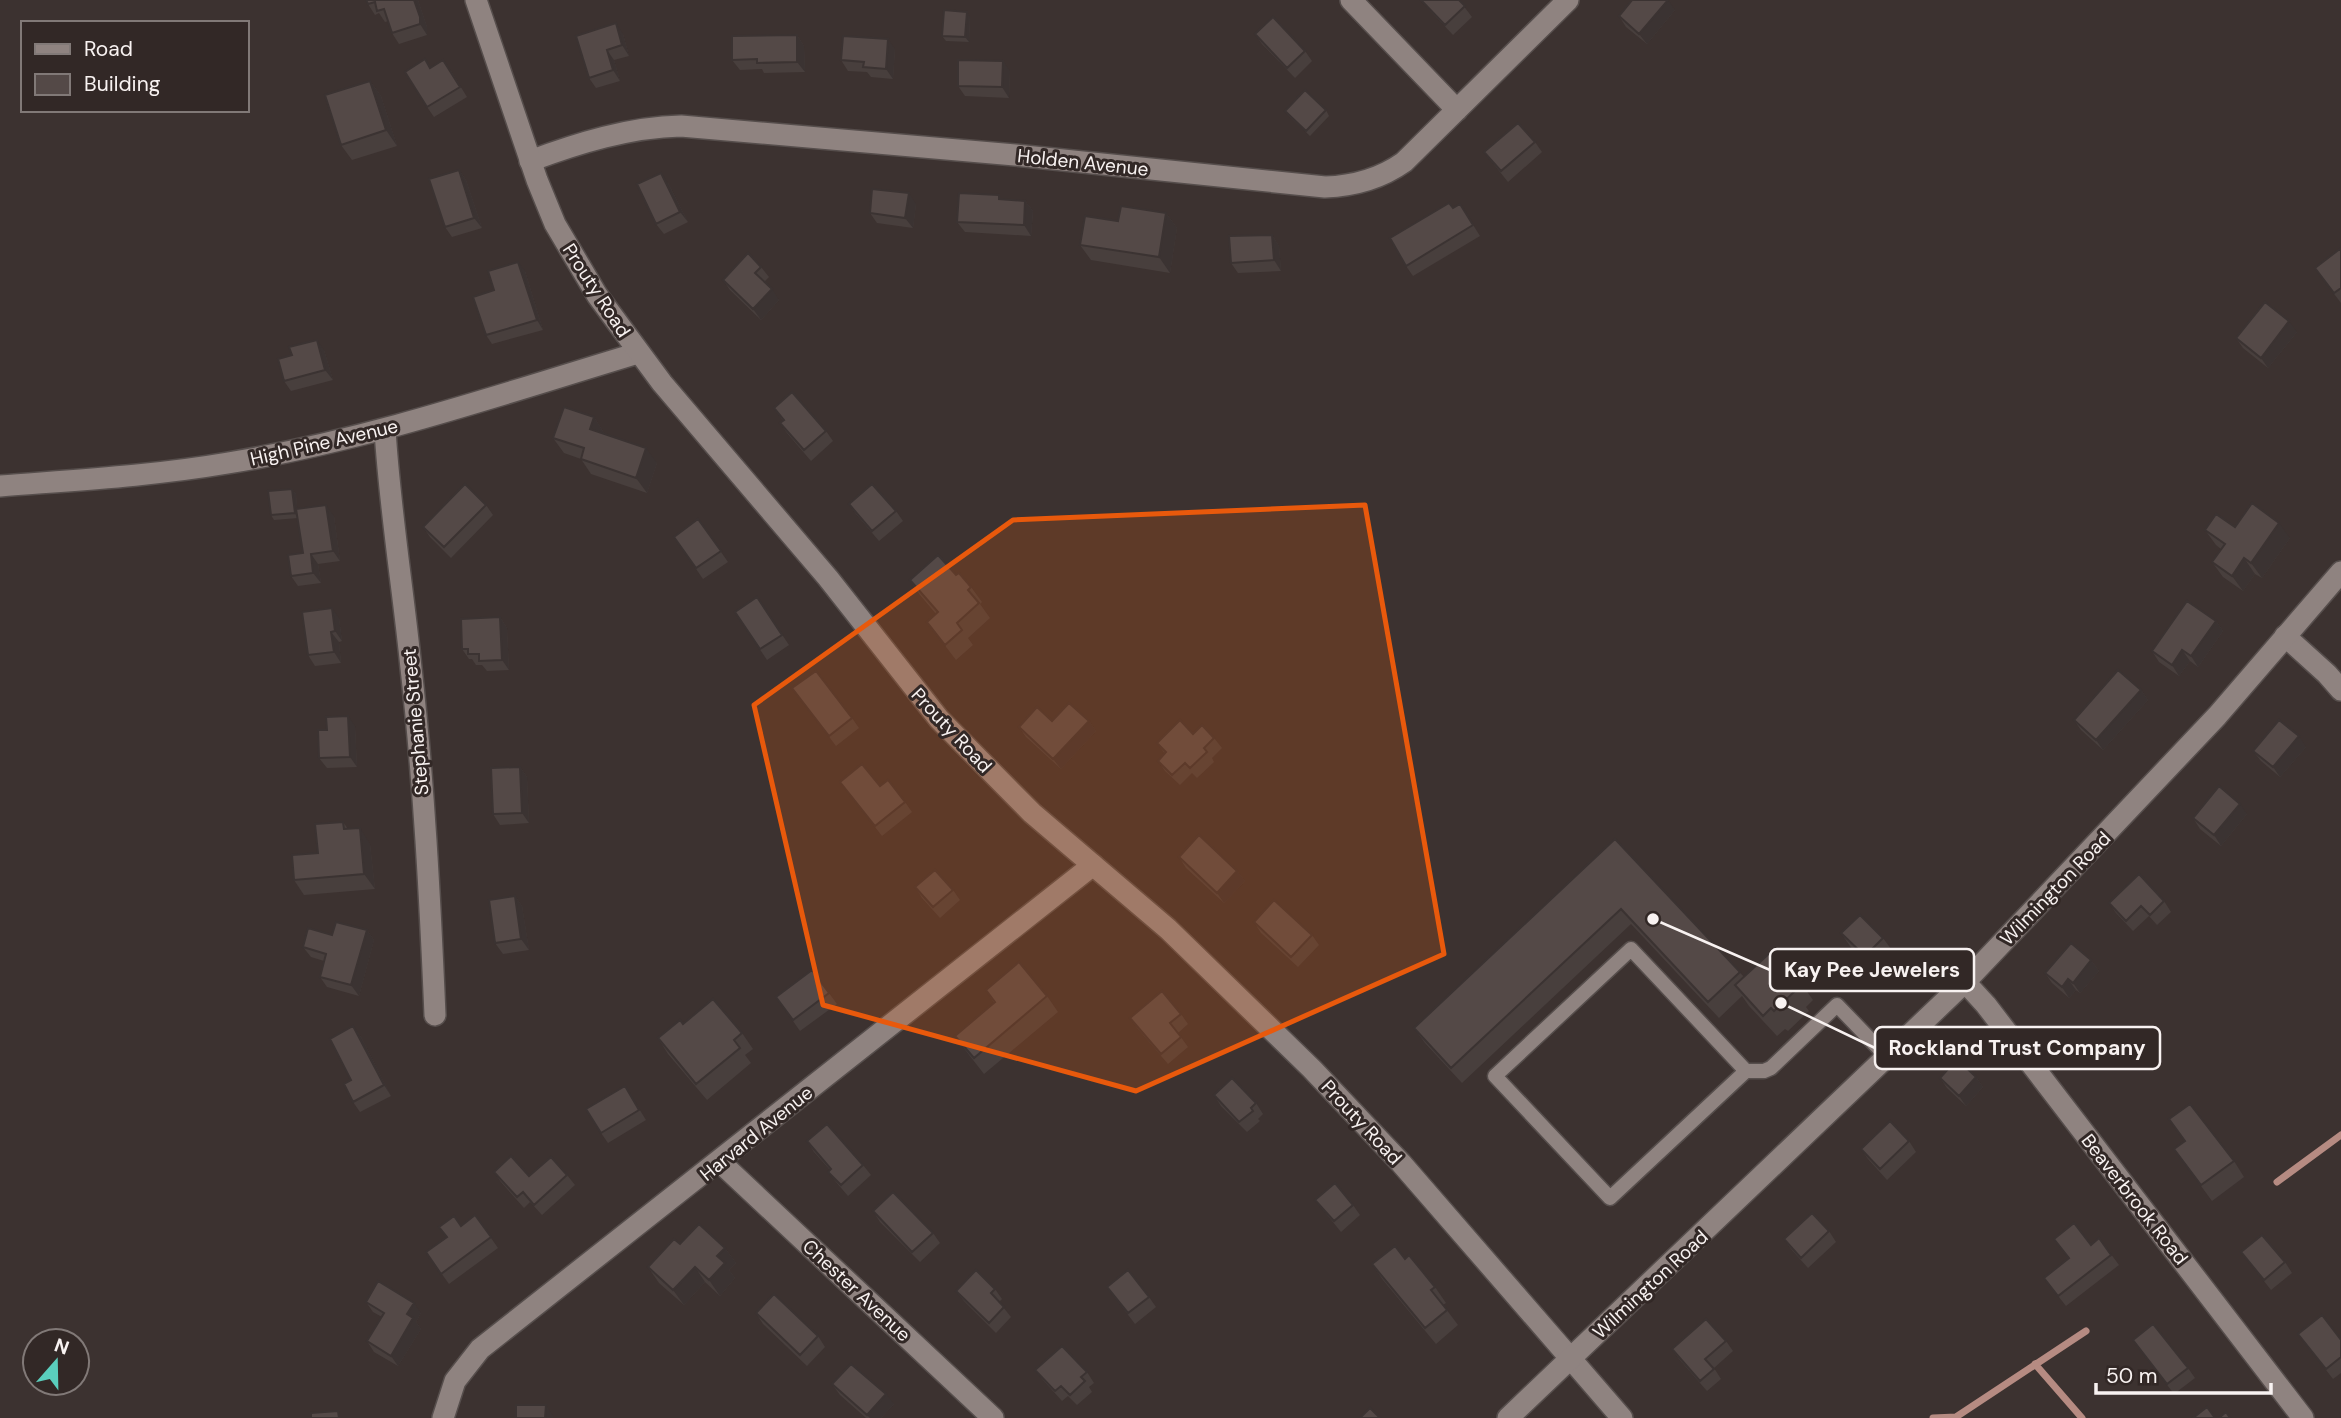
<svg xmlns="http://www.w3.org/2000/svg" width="2341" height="1418" font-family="'DM Sans',sans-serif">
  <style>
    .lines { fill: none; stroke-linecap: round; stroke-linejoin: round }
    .stream { stroke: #b68b82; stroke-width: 7 }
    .service-casing { stroke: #564e4c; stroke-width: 17 }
    .minor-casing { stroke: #564e4c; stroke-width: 24 }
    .tertiary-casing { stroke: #564e4c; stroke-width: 24 }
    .secondary-casing { stroke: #564e4c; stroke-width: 24 }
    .service { stroke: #8f8380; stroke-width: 14 }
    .minor { stroke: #8f8380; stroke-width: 21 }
    .tertiary { stroke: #8f8380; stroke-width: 21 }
    .secondary { stroke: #8f8380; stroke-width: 21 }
    .wall { fill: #483f3d }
    .shaded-wall { fill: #3b3332 }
    .building { fill: #544947; stroke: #3b3332; stroke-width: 2 }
    .marked { fill: #e8590c; fill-opacity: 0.2; stroke: #e8590c; stroke-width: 5; stroke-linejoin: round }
    .labels { text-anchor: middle; stroke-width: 6; stroke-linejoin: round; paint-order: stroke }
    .street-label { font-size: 19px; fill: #f8f2f1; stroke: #322826 }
    .leader { fill: none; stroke: #f8f2f1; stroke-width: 2.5 }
    .callout-dot { fill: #f8f2f1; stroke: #322826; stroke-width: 2.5 }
    .callout { fill: #322826; stroke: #f8f2f1; stroke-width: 2.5 }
    .callout-label { font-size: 21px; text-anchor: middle; font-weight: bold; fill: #f8f2f1 }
  </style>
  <rect width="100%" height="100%" fill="#3c3230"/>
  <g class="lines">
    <path class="stream" d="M2277 1182 2341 1135
      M2035 1364 2082 1418
      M1933 1418 1956 1417 2086 1331"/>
    <defs>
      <path id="service" d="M1631 949 1746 1071 1610 1198 1495 1076Z
        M1746 1071H1764L1771 1068 1837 1005 1888 1058"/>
      <path id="minor" d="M1351 0 1457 110
        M530 161C578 143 630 127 681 126L1015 155 1325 187C1355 186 1380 179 1404 162L1568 0
        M385 430C390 511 403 588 411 668 424 783 430 899 435 1015
        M0 486C76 480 152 476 228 463 368 440 502 394 638 353
        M2285 636 2327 674 2341 690
        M720 1162 993 1418
        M1571 1359 1622 1418
        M443 1418 455 1381 480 1349 1093 865"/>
      <path id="tertiary" d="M476 0 537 180 555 224 597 295 662 383 828 578 939 719 1032 813 1168 929 1312 1069 1401 1163 1571 1359
        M1965 982 1986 1005 2303 1418"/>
      <path id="secondary" d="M1508 1418 1965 982 2217 716 2341 572"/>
    </defs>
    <use href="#service" class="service-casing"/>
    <use href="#minor" class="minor-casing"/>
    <use href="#tertiary" class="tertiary-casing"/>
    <use href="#secondary" class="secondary-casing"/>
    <use href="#service" class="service"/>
    <use href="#minor" class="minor"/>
    <use href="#tertiary" class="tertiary"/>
    <use href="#secondary" class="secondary"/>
  </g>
  <path class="wall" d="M366 0H418L427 27V35L399 44 392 33 388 21 385 22 379 13 375 15 368 4Z
    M1420 0H1459L1472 17 1453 35Z
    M1675 10 1647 44 1626 27 1619 16Z
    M970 17 969 42 946 41 942 36Z
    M623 34 629 56 614 60 620 81 596 88 589 78 576 36Z
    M1255 34 1305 51 1312 61 1295 78 1262 44Z
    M797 35 804 46 805 72 764 73 762 69 740 70 732 60Z
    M895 49 893 79 871 77 867 72 848 71 841 60Z
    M425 59 431 68 451 71 467 97 434 117 427 107Z
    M1010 71 1009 98 965 96 958 86Z
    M370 81 381 96 397 146 352 160 341 145Z
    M1326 110 1329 116 1310 136 1289 116 1285 111Z
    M1535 142 1542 152 1508 182 1484 152Z
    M459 170 466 180 482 228 452 237 445 227Z
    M668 183 688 222 664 234 656 224Z
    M1002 199 1025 201 1033 211 1031 236 965 232 957 222Z
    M916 204 913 228 877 223 870 213Z
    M1460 204 1480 236 1413 276 1406 266 1453 208Z
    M1166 213 1177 228 1170 273 1091 260 1080 245 1118 221Z
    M1272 235 1279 246 1281 271 1238 273 1231 263Z
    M2341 248V303L2322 278Z
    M761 267 769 277 764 282 779 300 761 320 730 290 723 280Z
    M525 271 543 330 492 344 486 335 494 290Z
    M2297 332 2268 368 2243 348 2236 338Z
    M324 350 333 380 291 391 284 381 292 355Z
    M774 408 826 431 833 441 811 461 787 433 780 423 783 421Z
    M594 417 604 433V434L657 463 647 493 591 474 581 459 564 453 553 438Z
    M292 489 296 494 297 509 334 516 340 561 318 564 321 583 298 586 291 576 303 553 298 518 274 520 271 515Z
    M849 504 896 511 903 521 879 541 856 514Z
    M486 505 493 515 451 558 430 537 423 527Z
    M698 519 728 562 703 579 674 537Z
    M2235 527 2290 538 2262 578 2255 574 2243 591 2223 577 2212 562 2221 549 2216 545 2205 530Z
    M956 575 971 587 982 602 980 604 990 618 968 638 973 645 956 660 927 622 936 614 920 595 910 580Z
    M757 597 789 645 767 660 735 612Z
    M500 617 507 628 509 670 487 671 482 665H476L472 659H469L462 649Z
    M339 618 342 641 339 642 341 663 315 666 308 655Z
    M2216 621 2223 631 2198 667 2190 661 2179 676 2159 662 2152 651Z
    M2141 690 2148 700 2103 750 2081 730 2074 720Z
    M800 698 852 718 859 728 836 746Z
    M1052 721H1089L1096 731 1061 769 1026 737 1019 727Z
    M355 726 357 767 327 768 319 758 327 730Z
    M1193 734 1214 738 1222 748 1212 758 1214 762 1197 778 1192 773 1180 785 1165 771 1158 761 1165 754 1157 743Z
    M2306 747 2280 777 2261 761 2253 751Z
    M520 767 527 777 529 823 500 825 493 814Z
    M840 782 880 786 905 802 912 812 882 836Z
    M2247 814 2221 846 2200 829 2193 818Z
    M343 822 348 829 370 844 375 889 304 895 294 880Z
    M1615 839 1744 977 1799 980 1813 1000 1806 1007 1809 1011 1788 1031 1785 1029 1777 1036 1749 1006 1742 996 1719 1018 1631 924 1462 1083 1425 1043 1414 1028Z
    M1179 857 1237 871 1245 881 1224 903 1186 868Z
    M915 887 953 890 960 900 940 918 922 898Z
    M515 896 522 906 529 950 503 954 495 943Z
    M2164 901 2171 912 2157 925 2149 916 2133 931 2116 913 2109 903Z
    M1254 922 1312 935 1319 945 1298 967 1261 933Z
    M367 930 374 940 359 996 327 987 320 977 324 961 311 957 303 947 332 935Z
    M1841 933 1883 938 1894 953 1875 972 1852 949Z
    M2091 960 2099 971 2080 993 2076 990 2069 998 2052 983 2045 973Z
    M812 970 837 1004 800 1031 776 997Z
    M986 990 1047 996 1058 1012 984 1074 966 1051 955 1036 994 1003Z
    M1181 1014 1188 1024 1178 1033 1188 1047 1168 1064 1137 1028 1130 1018Z
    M683 1024 742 1033 753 1049 745 1055 751 1063 707 1100 668 1054 658 1038Z
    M353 1026 361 1037 391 1096 360 1112 353 1102 351 1080Z
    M1976 1077 1983 1087 1966 1106 1947 1088 1940 1078Z
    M625 1086 646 1120 608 1143 601 1133Z
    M1214 1095 1256 1103 1263 1114 1258 1119 1260 1121 1247 1132 1221 1106Z
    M2169 1119 2234 1161 2244 1177 2212 1201 2174 1149 2185 1141Z
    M807 1141 863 1165 871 1175 848 1196 836 1182 828 1172 830 1170 814 1152Z
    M1909 1141 1916 1152 1887 1180 1868 1159 1861 1149Z
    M494 1172 529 1176 567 1175 575 1185 542 1215 530 1202 524 1208 501 1182Z
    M1315 1200 1353 1205 1360 1215 1341 1232Z
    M873 1211 933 1233 940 1243 920 1262 880 1222Z
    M475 1215 498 1248 449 1284 426 1252Z
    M1829 1231 1836 1242 1808 1268 1791 1249 1784 1239Z
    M2099 1238 2119 1265 2066 1306 2044 1278 2069 1258 2054 1239 2091 1245Z
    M680 1244 725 1248 736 1263 729 1270 735 1278 720 1296 705 1282 684 1305 659 1283 648 1267Z
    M2241 1252 2285 1262 2292 1273 2271 1290Z
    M1372 1264 1435 1287 1446 1303 1443 1305 1458 1325 1436 1344 1383 1280Z
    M1107 1287 1149 1297 1156 1307 1135 1324Z
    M995 1289 1002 1299 999 1302 1011 1317 996 1333 964 1301 956 1291Z
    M366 1302 421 1313 416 1322 421 1329 398 1366 374 1352 367 1341 382 1317 373 1312Z
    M756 1313 818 1336 825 1347 807 1366 763 1324Z
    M2298 1334 2341 1340V1373L2333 1379Z
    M2133 1340 2188 1368 2195 1378 2174 1394Z
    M1726 1341 1733 1351 1714 1368 1721 1379 1707 1391 1679 1359 1672 1349Z
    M1035 1370 1087 1372 1094 1383 1089 1387 1092 1392 1077 1405 1068 1396 1062 1401 1043 1380Z
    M832 1384 894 1404 881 1418H866L840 1395Z"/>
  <path class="shaded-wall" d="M414 0H418L427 27V35L420 24Z
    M1668 0 1675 10 1647 44 1639 34Z
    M967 12 970 17 969 42 965 37Z
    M616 23 623 34 629 56 622 45Z
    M797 35 804 46 805 72 797 62Z
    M888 39 895 49 893 79 886 69Z
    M607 50 614 60 620 81 613 70Z
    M1003 61 1010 71 1009 98 1002 87Z
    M370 81 381 96 397 146 386 130Z
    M459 170 466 180 482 228 474 218Z
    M661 173 668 183 688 222 680 212Z
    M909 193 916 204 913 228 905 218Z
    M1025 201 1033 211 1031 236 1024 225Z
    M1166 213 1177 228 1170 273 1159 257Z
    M1272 235 1279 246 1281 271 1274 260Z
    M518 262 525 271 543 330 537 320Z
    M772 289 779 300 761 320 753 309Z
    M2289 321 2297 332 2268 368 2261 358Z
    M317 340 324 350 333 380 325 370Z
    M594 417 604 433 600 445 590 429Z
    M646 448 657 463 647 493 636 478Z
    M292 489 296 494 298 518 295 513Z
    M326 505 334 516 340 561 333 551Z
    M2279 523 2290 538 2262 578 2251 563Z
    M311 554 318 564 321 583 313 573Z
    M2244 558 2255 574 2243 591 2232 576Z
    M332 608 339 618 342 641 335 631Z
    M500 617 507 628 509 670 502 660Z
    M2216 621 2223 631 2198 667 2191 656Z
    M331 632 339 642 341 663 334 652Z
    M2182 650 2190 661 2179 676 2172 665Z
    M2141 690 2148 700 2103 750 2096 740Z
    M348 716 355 726 357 767 350 757Z
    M1089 721 1096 731 1061 769 1053 759Z
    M2299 736 2306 747 2280 777 2273 767Z
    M520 767 527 777 529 823 522 813Z
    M2240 804 2247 814 2221 846 2214 835Z
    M360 828 370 844 375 889 364 874Z
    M1237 871 1245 881 1224 903 1217 893Z
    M515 896 522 906 529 950 521 939Z
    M367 930 374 940 359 996 351 985Z
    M2091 960 2099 971 2080 993 2073 983Z
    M2068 979 2076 990 2069 998 2062 987Z
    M353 1026 361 1037 391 1096 384 1085Z
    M1976 1077 1983 1087 1966 1106 1959 1096Z
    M725 1248 736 1263 729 1270 735 1278 720 1296 709 1280 717 1256Z
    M695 1267 705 1282 684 1305 673 1290Z
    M414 1303 421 1313 416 1322 421 1329 398 1366 391 1356 407 1314Z
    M886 1394 894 1404 881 1418H870L867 1415Z
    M546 1405 553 1416V1418H545Z"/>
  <path class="building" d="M366 0H414L420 17V24L392 33 384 9 377 11 375 2 368 4Z
    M1421 0H1459L1465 6 1445 25Z
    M1632 0H1668L1639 34 1619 16Z
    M944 10 967 12 965 37 942 36Z
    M1273 17 1305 51 1287 68 1255 34Z
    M616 23 622 45 607 50 613 70 589 78 576 36Z
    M797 35V62L757 63V59L732 60V36Z
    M843 36 888 39 886 69 863 67 864 62 841 60Z
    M425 59 430 68 443 60 460 87 427 107 405 72Z
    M958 60 1003 61 1002 87 958 86Z
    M370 81 386 130 341 145 325 95Z
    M1305 90 1326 110 1306 131 1285 111Z
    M1518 123 1535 142 1501 171 1484 152Z
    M459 170 474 218 445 227 429 179Z
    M661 173 680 212 656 224 637 184Z
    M872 189 909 193 905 218 870 213Z
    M959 193 999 195V199L1025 201 1024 225 957 222Z
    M1449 203 1453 208 1460 204 1473 225 1406 266 1390 238Z
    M1121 206 1166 213 1159 257 1080 245 1085 216 1118 221Z
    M1272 235 1274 260 1231 263 1229 236Z
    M2341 248V288L2334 293 2315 268Z
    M748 253 761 267 755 273 772 289 753 309 723 280Z
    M518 262 537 320 486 335 473 297 494 290 488 271Z
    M2265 302 2289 321 2261 358 2236 338Z
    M317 340 325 370 284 381 278 359 292 355 289 347Z
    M792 392 826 431 804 450 780 423 784 420 774 408Z
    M564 407 594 417 590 429 646 448 636 478 581 459 584 448 553 438Z
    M465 484 486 505 444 547 423 527Z
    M872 484 896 511 872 531 849 504Z
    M292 489 295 513 271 515 268 491Z
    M2252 503 2279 523 2251 563 2244 558 2232 576 2212 562 2225 544 2205 530 2216 514 2235 527Z
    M326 505 333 551 311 554 313 573 291 576 288 555 303 553 296 509Z
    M698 519 721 551 696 568 674 537Z
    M938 555 956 575 959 573 971 587 968 590 979 603 957 623 962 630 945 645 927 622 938 612 910 580Z
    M757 597 782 635 760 649 735 612Z
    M2187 601 2216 621 2191 656 2182 650 2172 665 2152 651Z
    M332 608 335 631 331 632 334 652 308 655 302 612Z
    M500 617 502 660 479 661V654H468V649H462L461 619Z
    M2118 670 2141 690 2096 740 2074 720Z
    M816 671 852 718 829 736 792 688Z
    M1069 703 1089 721 1053 759 1019 727 1037 707 1052 721Z
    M348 716 350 757 319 758 318 730H327L326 717Z
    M1180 720 1193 734 1202 725 1214 738 1204 748 1207 752 1190 768 1185 763 1172 775 1158 761 1166 752 1157 743Z
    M2279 720 2299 736 2273 767 2253 751Z
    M862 764 880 786 888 780 905 802 875 826 840 782Z
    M520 767 522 813 493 814 491 768Z
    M2219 786 2240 804 2214 835 2193 818Z
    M343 822 344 829 360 828 364 874 294 880 292 855 318 853 315 824Z
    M1199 835 1237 871 1217 893 1179 857Z
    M1615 839 1740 972 1708 1002 1621 909 1451 1068 1414 1028Z
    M935 870 953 890 933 907 915 887Z
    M2139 874 2164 901 2150 915 2141 906 2126 921 2109 903Z
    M515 896 521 939 495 943 489 900Z
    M1274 900 1312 935 1291 957 1254 922Z
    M1860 915 1883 938 1865 956 1841 933Z
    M336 922 367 930 351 985 320 977 326 954 303 947 308 928 332 935Z
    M2071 943 2091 960 2073 983 2068 979 2062 987 2045 973Z
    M1772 951 1799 980 1791 987 1795 991 1774 1011 1771 1008 1763 1016 1735 985Z
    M1019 962 1047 996 974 1058 955 1036 995 1002 986 990Z
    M812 970 829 993 793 1020 776 997Z
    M1162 991 1181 1014 1170 1023 1181 1037 1161 1054 1130 1018Z
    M713 999 742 1033 734 1040 740 1048 696 1084 658 1038 680 1020 683 1024Z
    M353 1026 384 1085 353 1102 344 1084 351 1080 330 1039Z
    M1957 1059 1976 1077 1959 1096 1940 1078Z
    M1232 1078 1256 1103 1251 1108 1253 1111 1239 1122 1214 1095Z
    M625 1086 639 1110 601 1133 586 1109Z
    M2190 1104 2234 1161 2201 1185 2174 1149 2185 1141 2169 1119Z
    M1890 1121 1909 1141 1880 1169 1861 1149Z
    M827 1124 863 1165 841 1185 828 1172 831 1169 807 1141Z
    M511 1156 529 1176 551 1157 567 1175 534 1205 523 1192 517 1197 494 1172Z
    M1335 1183 1353 1205 1334 1221 1315 1200Z
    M893 1192 933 1233 912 1252 873 1211Z
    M1812 1213 1829 1231 1801 1258 1784 1239Z
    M475 1215 491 1237 441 1274 426 1252 447 1237 439 1227 454 1216 461 1226Z
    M2074 1223 2091 1245 2099 1238 2111 1255 2058 1296 2044 1278 2069 1258 2054 1239Z
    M699 1224 725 1248 717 1256 725 1263 709 1280 695 1267 673 1290 648 1267 674 1239 680 1244Z
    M2262 1235 2285 1262 2264 1280 2241 1252Z
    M1395 1246 1405 1259 1409 1255 1435 1287 1431 1290 1447 1310 1425 1328 1372 1264Z
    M976 1270 995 1289 991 1293 1004 1307 989 1323 956 1291Z
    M1128 1270 1149 1297 1128 1313 1107 1287Z
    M378 1281 414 1303 407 1314 413 1318 391 1356 367 1341 384 1313 366 1302Z
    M774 1294 818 1336 800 1355 756 1313Z
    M2322 1315 2341 1340V1357L2326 1369 2298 1334Z
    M1706 1319 1726 1341 1705 1359 1714 1369 1700 1381 1672 1349Z
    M2153 1324 2188 1368 2167 1384 2133 1340Z
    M1062 1346 1087 1372 1081 1377 1085 1381 1070 1395 1061 1386 1055 1391 1035 1370Z
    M851 1364 886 1394 867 1415 832 1384Z
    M516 1405H546L545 1418H516Z
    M2207 1407 2215 1418H2193Z
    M1370 1408 1380 1418H1360Z
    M338 1411 339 1418H311V1413Z
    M2226 1412 2230 1418H2219Z"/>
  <path class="marked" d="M1365 505 1444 954 1136 1091 823 1005 754 705 1013 520Z"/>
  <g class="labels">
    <g class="street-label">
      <text transform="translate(1083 162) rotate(6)" y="7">Holden Avenue</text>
      <text transform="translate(597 290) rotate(57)" y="7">Prouty Road</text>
      <text transform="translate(324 442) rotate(-13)" y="7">High Pine Avenue</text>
      <text transform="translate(415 722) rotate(-95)" y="7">Stephanie Street</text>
      <text transform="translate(952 730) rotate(47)" y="7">Prouty Road</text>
      <text transform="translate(2055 888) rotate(-46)" y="7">Wilmington Road</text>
      <text transform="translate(1362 1122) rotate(47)" y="7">Prouty Road</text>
      <text transform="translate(756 1133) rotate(-39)" y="7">Harvard Avenue</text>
      <text transform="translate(2135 1199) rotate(52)" y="7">Beaverbrook Road</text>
      <text transform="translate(1650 1284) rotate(-43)" y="7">Wilmington Road</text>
      <text transform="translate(857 1290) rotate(43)" y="7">Chester Avenue</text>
    </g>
  </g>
  <path class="leader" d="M1653 919L1770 970M1781 1003L1875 1048"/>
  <g class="callout-dot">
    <circle cx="1653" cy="919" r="7"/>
    <circle cx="1781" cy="1003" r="7"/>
  </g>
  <g class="callout">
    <rect x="1770" y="949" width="204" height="42" rx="7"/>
    <rect x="1875" y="1027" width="285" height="42" rx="7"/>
  </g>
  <g class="callout-label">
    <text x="1872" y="977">Kay Pee Jewelers</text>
    <text x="2017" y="1055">Rockland Trust Company</text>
  </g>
  <rect x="21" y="21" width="228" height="91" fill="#322826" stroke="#817977" stroke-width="2"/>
  <rect x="35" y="44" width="35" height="10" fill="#8f8380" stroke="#817977" stroke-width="2"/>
  <text x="84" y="56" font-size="21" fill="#f8f2f1">Road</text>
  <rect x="35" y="74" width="35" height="21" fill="#544947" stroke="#817977" stroke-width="2"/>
  <text x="84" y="91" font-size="21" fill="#f8f2f1">Building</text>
  <g transform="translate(56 1362) rotate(20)"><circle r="33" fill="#322826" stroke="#817977" stroke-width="2"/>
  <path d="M0-5L12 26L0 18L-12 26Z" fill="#5acebd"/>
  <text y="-10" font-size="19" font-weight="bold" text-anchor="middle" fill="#f8f2f1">N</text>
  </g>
  <path d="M2096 1383v10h175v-10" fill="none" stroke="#f8f2f1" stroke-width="3.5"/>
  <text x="2106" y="1383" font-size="21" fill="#f8f2f1" stroke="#322826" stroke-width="5" paint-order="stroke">50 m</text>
</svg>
